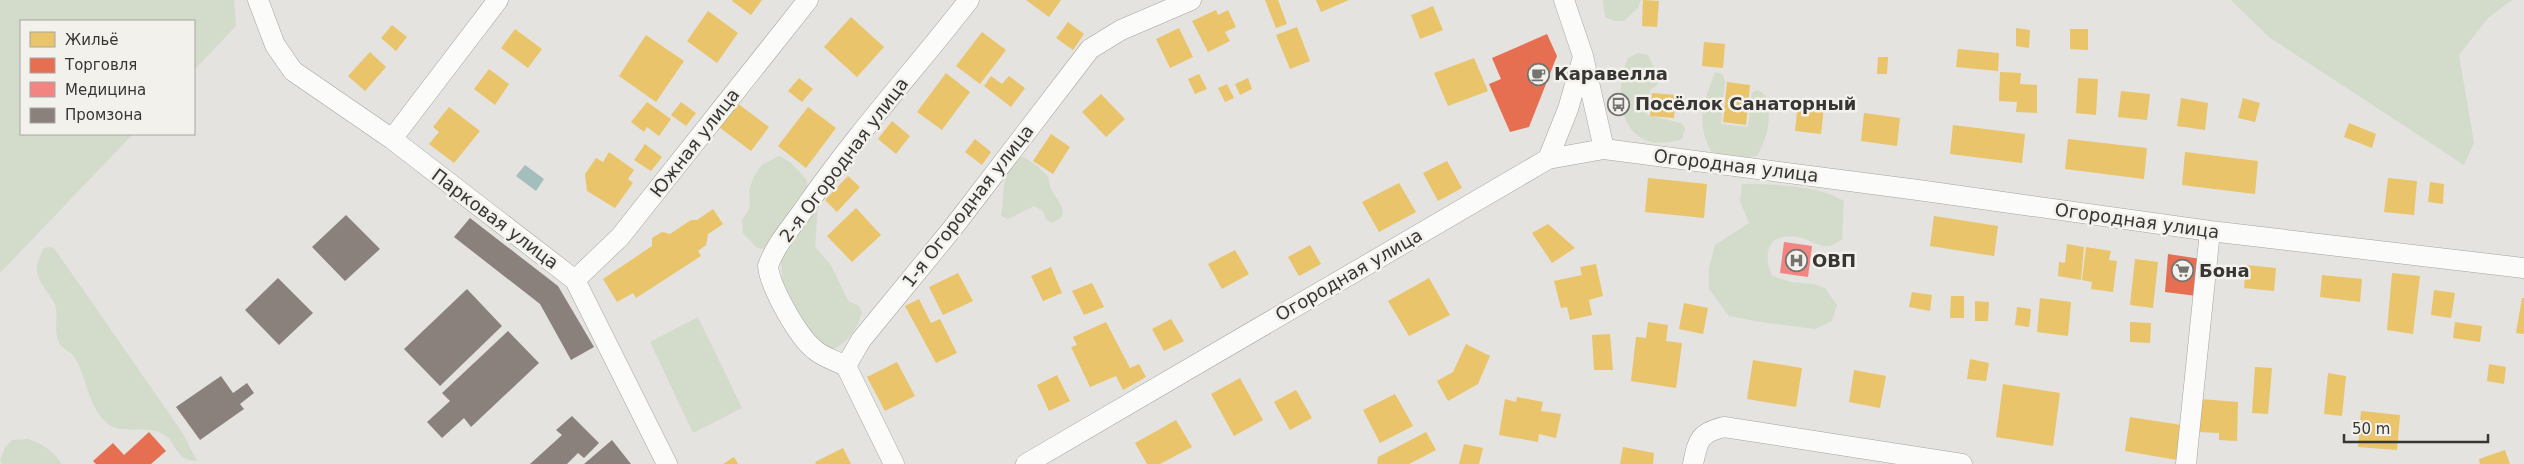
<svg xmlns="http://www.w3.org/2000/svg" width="2524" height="464" font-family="'DejaVu Sans',sans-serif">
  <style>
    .green { fill: #d3dbcb }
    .water { fill: #a2bebd }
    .homes { fill: #e9c46a }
    .shops { fill: #e76f51 }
    .health { fill: #f28482 }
    .industry { fill: #8a817c }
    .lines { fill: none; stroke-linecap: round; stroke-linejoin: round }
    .minor-casing { stroke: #a4a3a0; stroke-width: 21 }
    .minor { stroke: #fbfbfa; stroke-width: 20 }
    .labels { text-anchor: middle; stroke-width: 5; stroke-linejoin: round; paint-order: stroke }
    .poi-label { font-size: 18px; font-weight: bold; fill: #373634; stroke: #f3f1eb; text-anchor: start }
    .street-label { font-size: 18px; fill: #373634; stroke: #f3f1eb }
  </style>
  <rect width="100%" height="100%" fill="#e4e3df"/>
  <path class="green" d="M0 0H234L236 26 194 70V21H21V134H133L0 273Z
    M1603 0H1641L1638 8 1624 21H1615L1605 17Z
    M2231 0H2512L2488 18 2459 55 2474 143 2464 165 2269 37Z
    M1638 53 1648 55 1658 76 1657 85 1650 90 1647 115 1681 123 1685 128 1682 139C1624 158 1610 101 1628 58Z
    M1715 72 1722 74 1725 80 1721 124 1748 127 1752 92 1758 90 1766 96C1772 119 1768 136 1757 156L1732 159 1711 151C1695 121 1704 102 1715 72Z
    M779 156 790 162 806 179 809 189 818 203 815 247 831 265 848 301 859 306 862 312C857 329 847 345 830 350L805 330 783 283 780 251 757 248 743 233 742 220 750 208 749 190 754 176 762 165Z
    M1020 156C1030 160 1039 167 1046 174 1050 178 1049 184 1051 189 1057 201 1074 216 1051 223L1046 219 1043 211 1034 206 1008 219 1001 216C1006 191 999 174 1020 156Z
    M1742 184C1772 184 1818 185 1844 201L1842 240C1837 242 1832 246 1828 246 1818 247 1811 240 1802 238 1770 230 1761 250 1772 276L1791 282 1813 284 1825 288 1837 305 1832 321 1815 329 1761 322 1729 316 1709 289V268L1715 245 1749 223 1740 201Z
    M48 247 54 248 182 432 197 461C175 461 176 441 163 434 146 424 122 436 107 423 87 405 88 380 75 358 72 352 62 349 59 343 53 330 59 315 55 305 50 293 39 285 37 271 36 265 41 255 43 249Z
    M698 317 742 408 693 433 650 342Z
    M28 439C44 444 52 451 62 464H2L0 460 5 448 12 440Z"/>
  <path class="water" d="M525 165 544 179 536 191 516 176Z"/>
  <path class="homes" d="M733 0H762L751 15 732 1Z
    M1026 0H1061L1049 17Z
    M1265 0H1278L1287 24 1276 28Z
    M1316 0H1349L1321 12Z
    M1643 0 1659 1 1657 27 1642 26Z
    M1433 6 1443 30 1420 39 1411 15Z
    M1216 10 1218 15 1228 10 1236 27 1225 32 1230 41 1208 52 1192 21Z
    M708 11 738 33 717 63 687 41Z
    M851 17 884 47 857 77 824 47Z
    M1068 22 1084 34 1073 50 1056 38Z
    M392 25 407 37 396 51 381 38Z
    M1297 27 1310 61 1290 69 1276 35Z
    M1179 28 1193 57 1170 68 1156 39Z
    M2016 28 2030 30 2029 48 2016 46Z
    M515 29 542 49 528 68 501 48Z
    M2070 29H2088V50L2070 49Z
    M982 32 1006 50 980 84 956 66Z
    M646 35 684 61 656 102 619 76Z
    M1704 42 1725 44 1723 68 1702 66Z
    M1958 49 1999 53 1998 71 1956 67Z
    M370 52 386 67 365 91 348 76Z
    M1878 57H1888L1887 74H1877Z
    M1474 58 1488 91 1448 106 1434 73Z
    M489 69 509 84 495 105 474 89Z
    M2000 72 2021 73 2020 84 2037 85V113L2016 112 2017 102 1999 101Z
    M946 73 970 92 942 130 917 112Z
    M1199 74 1207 89 1195 94 1188 79Z
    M991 76 1002 84 1009 76 1025 88 1011 107 984 86Z
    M799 78 813 89 802 102 788 91Z
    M1248 78 1252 89 1240 95 1235 84Z
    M2078 78 2098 79 2096 115 2076 113Z
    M1727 82 1750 85 1746 125 1723 122Z
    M1227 84 1234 98 1225 102 1218 88Z
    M2121 91 2150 94 2147 120 2118 117Z
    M1652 93 1676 95 1674 118 1650 116Z
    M1101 94 1125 119 1106 137 1082 112Z
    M2181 98 2208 103 2205 130 2177 126Z
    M2243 98 2260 103 2255 122 2238 118Z
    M647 102 671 119 659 136 647 127 644 132 631 122Z
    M681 102 696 113 686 126 671 115Z
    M737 103 769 127 751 151 719 127Z
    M1798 103 1824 107 1821 134 1795 131Z
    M449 107 480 131 454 163 429 144 439 132 433 127Z
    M808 107 836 128 806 168 778 146Z
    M1864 113 1900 118 1897 146 1861 141Z
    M892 121 910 136 896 154 878 139Z
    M2349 123 2376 134 2372 148 2344 137Z
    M1953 125 2025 134 2022 163 1950 154Z
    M1051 134 1070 147 1053 174 1033 161Z
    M975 139 991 152 982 165 965 152Z
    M2068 139 2147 148 2144 179 2065 169Z
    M645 144 662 157 651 171 634 160Z
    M609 152 634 170 628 179 633 183 615 208 587 191 585 174 596 158 603 162Z
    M2185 152 2258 161 2255 194 2182 185Z
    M1447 161 1462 188 1438 201 1423 173Z
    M848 176 860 187 837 212 825 200Z
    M1648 178 1707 184 1704 218 1645 212Z
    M2388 178 2417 181 2414 215 2384 212Z
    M2430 182 2444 184 2443 204 2428 202Z
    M1399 183 1416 212 1379 232 1362 202Z
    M856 208 881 235 852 262 827 236Z
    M713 209 723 224 708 234 706 245 698 251 701 256 636 298 633 293 617 302 603 279 652 246V238L662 232 670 234 691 220H697Z
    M1934 216 1998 226 1994 256 1930 246Z
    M1548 224 1575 248 1552 263 1532 233Z
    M2067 244 2084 247 2081 280 2058 276 2059 262 2065 263Z
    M1310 245 1321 264 1299 276 1288 257Z
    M2086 247 2111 251 2109 260 2117 261 2113 292 2091 289 2092 282 2082 280Z
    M1235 250 1249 274 1222 289 1208 264Z
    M2135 259 2158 262 2153 308 2130 305Z
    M1596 264 1603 296 1589 300 1592 315 1570 320 1567 307 1561 308 1554 281 1582 275 1580 267Z
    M2246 265 2276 268 2274 291 2244 288Z
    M1051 267 1062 293 1043 301 1031 276Z
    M958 273 973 301 943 315 929 287Z
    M2392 273 2420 276 2413 334 2387 330Z
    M2322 275 2362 279 2360 302 2320 297Z
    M1429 278 1450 315 1409 336 1388 301Z
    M1092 283 1104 307 1084 315 1072 291Z
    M2434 290 2455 293 2451 318 2431 315Z
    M1912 292 1932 295 1930 311 1909 307Z
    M1951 296H1964V318H1950Z
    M2040 298 2071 302 2068 336 2037 332Z
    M2522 298H2524V334L2516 333Z
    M919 299 931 323 940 319 957 353 936 363 905 306Z
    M1975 301 1989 302 1988 321H1975Z
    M1684 303 1708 308 1703 334 1679 329Z
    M2017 307 2031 309 2029 327 2015 325Z
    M1171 319 1184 341 1164 351 1152 329Z
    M1106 322 1130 368 1139 364 1146 377 1123 390 1116 376 1090 387 1071 347 1077 345 1073 337Z
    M1648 322 1668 325 1666 341 1682 343 1676 388 1631 381 1636 337 1646 338Z
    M2130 322 2151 323 2150 343 2130 342Z
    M2455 322 2482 326 2480 342 2453 338Z
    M1610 334 1613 370H1594L1592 335Z
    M1466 344 1490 356 1478 384 1448 401 1437 381 1453 372Z
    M1970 359 1989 363 1986 381 1967 379Z
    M1753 360 1802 368 1796 407 1747 399Z
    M897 362 915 396 885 411 867 377Z
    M2489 364 2506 367 2504 384 2487 381Z
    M2255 367 2272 368 2268 414 2252 413Z
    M1854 370 1886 376 1880 408 1849 402Z
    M2328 373 2346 376 2342 416 2324 414Z
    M1057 375 1070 401 1049 411 1037 385Z
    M1240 378 1263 420 1234 436 1211 394Z
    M2003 384 2060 393 2053 446 1996 437Z
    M1296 390 1312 418 1290 430 1274 402Z
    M1395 394 1413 426 1380 443 1363 410Z
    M1517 397 1543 402 1541 411 1561 414 1556 438 1539 434 1538 442 1499 435 1505 399 1516 402Z
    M2200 399 2238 402 2237 441 2219 440V433L2198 432Z
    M2361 411 2400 415 2397 450 2358 447Z
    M2130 417 2181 425 2177 460 2125 451Z
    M1176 420 1192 447 1160 464H1147L1135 443Z
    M1426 432 1436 450 1409 464H1377L1378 457Z
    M1464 444 1483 448 1479 464H1459Z
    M1623 447 1654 453 1653 464H1620Z
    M843 448 851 464H816L815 462Z
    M2505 450 2510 464H2480L2479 459Z
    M734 457 738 464H723Z"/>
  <path class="shops" d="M1547 34 1557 56 1529 127 1510 132 1489 84 1501 79 1492 58Z
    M2168 254 2201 259 2197 296 2165 292Z
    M149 432 166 451 151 464H96L93 461 113 443 124 455Z"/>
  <path class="health" d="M1784 242 1812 246 1808 277 1780 273Z"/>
  <path class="industry" d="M346 215 380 249 345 281 312 247Z
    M470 218 558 286 594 347 571 360 540 304 454 237Z
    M278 278 313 313 279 345 245 310Z
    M467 289 502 326 440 386 404 349Z
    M508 331 539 363 471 427 464 418 442 438 427 422 450 401 442 393Z
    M221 376 233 393 247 383 254 393 240 404 244 409 200 440 176 407Z
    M572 416 599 443 584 458 578 453 567 464H530L562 435 556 430Z
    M612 440 631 464H584Z"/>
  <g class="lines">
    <defs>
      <path id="minor" d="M258 0 275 45 293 71 392 139
        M498 0 392 139 575 280 667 464
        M1564 0 1583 56 1604 149
        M1548 159 1568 109 1583 57
        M575 280 620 237 808 0
        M846 366C836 361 823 357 815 350 798 337 770 287 768 266 776 243 795 223 809 202 858 132 916 68 969 0
        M894 464 846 366 861 340 952 229 1090 49 1121 30 1191 0
        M1026 464 1548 159 1604 149 1918 190 2210 231 2524 268
        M1693 464C1698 440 1699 433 1724 427L1962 464
        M2186 464 2210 231"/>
    </defs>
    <use href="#minor" class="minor-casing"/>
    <use href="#minor" class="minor"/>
  </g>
  <defs>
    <symbol id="cafe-ring" viewBox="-11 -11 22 22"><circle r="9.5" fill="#f3f1eb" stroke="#747370" stroke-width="1.5"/><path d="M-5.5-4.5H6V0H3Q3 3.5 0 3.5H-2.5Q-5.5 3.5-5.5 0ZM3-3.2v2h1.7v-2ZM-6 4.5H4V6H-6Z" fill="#747370"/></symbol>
    <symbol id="bus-ring" viewBox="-11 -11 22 22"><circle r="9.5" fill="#f3f1eb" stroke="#747370" stroke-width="1.5"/><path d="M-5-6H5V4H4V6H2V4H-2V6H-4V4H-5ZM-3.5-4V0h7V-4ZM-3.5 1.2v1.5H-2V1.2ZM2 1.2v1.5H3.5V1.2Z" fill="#747370"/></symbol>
    <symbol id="hospital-ring" viewBox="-11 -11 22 22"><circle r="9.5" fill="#f3f1eb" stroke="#747370" stroke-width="1.5"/><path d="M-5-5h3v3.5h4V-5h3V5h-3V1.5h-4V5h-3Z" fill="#747370"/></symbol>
    <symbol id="supermarket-ring" viewBox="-11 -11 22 22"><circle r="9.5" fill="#f3f1eb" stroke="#747370" stroke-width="1.5"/><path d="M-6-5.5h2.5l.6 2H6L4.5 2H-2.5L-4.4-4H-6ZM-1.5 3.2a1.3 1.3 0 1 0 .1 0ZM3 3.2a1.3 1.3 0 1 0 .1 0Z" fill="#747370"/></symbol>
  </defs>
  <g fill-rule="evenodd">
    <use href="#cafe-ring" x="1526" y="62" width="25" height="25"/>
    <use href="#bus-ring" x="1606" y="92" width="25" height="25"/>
    <use href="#hospital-ring" x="1784" y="248" width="25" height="25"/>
    <use href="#supermarket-ring" x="2170" y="258" width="25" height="25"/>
  </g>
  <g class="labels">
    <g class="poi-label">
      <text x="1554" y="80">Каравелла</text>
      <text x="1635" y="110">Посёлок Санаторный</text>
      <text x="1812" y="267">ОВП</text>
      <text x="2199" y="277">Бона</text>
    </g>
    <g class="street-label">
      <text transform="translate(695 143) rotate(-52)" y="6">Южная улица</text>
      <text transform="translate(844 160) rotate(-53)" y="6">2-я Огородная улица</text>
      <text transform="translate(1736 166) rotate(7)" y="6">Огородная улица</text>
      <text transform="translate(968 206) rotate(-52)" y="6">1-я Огородная улица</text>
      <text transform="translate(495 219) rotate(37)" y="6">Парковая улица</text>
      <text transform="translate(2137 221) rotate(8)" y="6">Огородная улица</text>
      <text transform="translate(1349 275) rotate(-30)" y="6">Огородная улица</text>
    </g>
  </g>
  <rect x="20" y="20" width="175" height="115" fill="#f3f1eb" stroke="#a8a6a2"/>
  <rect x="30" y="32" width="25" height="15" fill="#e9c46a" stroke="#a8a6a2"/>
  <text x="65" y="45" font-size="15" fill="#373634">Жильё</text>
  <rect x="30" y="58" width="25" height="15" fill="#e76f51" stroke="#a8a6a2"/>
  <text x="65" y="70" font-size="15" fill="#373634">Торговля</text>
  <rect x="30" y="82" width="25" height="15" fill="#f28482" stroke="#a8a6a2"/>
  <text x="65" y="95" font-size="15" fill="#373634">Медицина</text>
  <rect x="30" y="108" width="25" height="15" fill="#8a817c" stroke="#a8a6a2"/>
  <text x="65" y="120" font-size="15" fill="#373634">Промзона</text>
  <path d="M2344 434v8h144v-8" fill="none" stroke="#373634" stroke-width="2.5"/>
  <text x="2352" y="434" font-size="15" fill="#373634" stroke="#f3f1eb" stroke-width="4" paint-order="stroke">50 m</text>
</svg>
